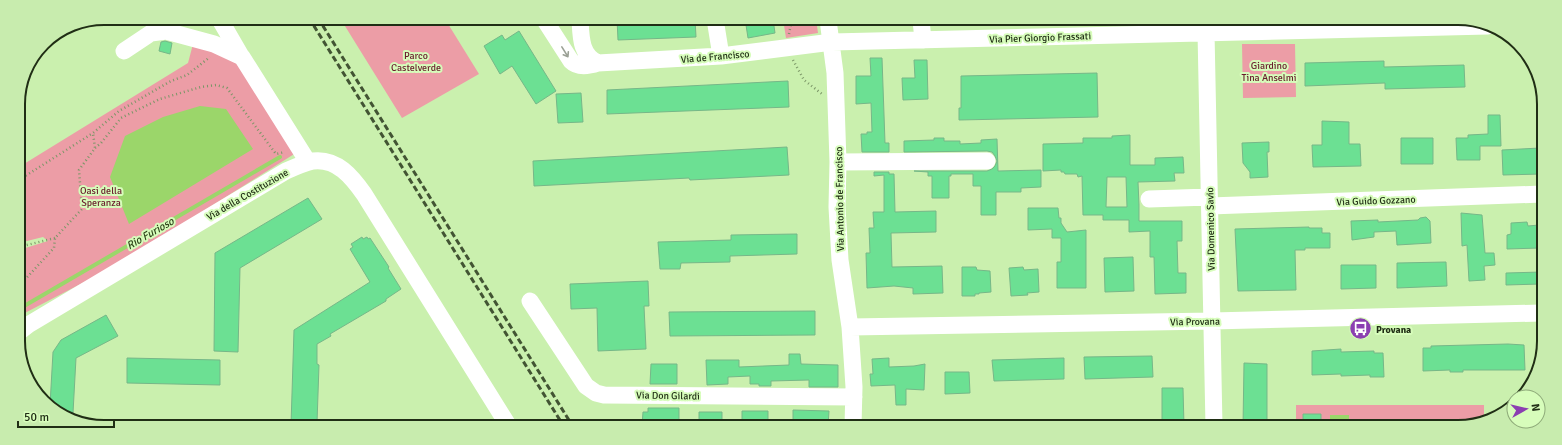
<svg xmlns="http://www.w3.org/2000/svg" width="1562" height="445" font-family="Signika,sans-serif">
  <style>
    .green { fill: #ec9da6 }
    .water { fill: #9bd66a }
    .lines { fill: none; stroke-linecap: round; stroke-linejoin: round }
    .stream { stroke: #9bd66a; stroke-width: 4 }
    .building { fill: #6ce093; stroke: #76b788; fill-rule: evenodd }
    .path { stroke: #7b9667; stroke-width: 2.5; stroke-dasharray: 1 3; stroke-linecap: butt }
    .minor { stroke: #fff; stroke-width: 17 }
    .rail { stroke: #425433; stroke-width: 3; stroke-dasharray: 6 3; stroke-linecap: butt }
    .oneway { stroke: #9ba196 }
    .labels { text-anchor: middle; stroke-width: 4; stroke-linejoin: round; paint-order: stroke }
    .street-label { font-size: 10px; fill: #202e15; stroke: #d7fdbb }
    .park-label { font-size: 10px; fill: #681b2b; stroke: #d7fdbb }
    .poi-label { font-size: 10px; font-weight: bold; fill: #202e15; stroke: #d7fdbb; text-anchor: start }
    .water-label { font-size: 11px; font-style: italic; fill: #2d4419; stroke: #d7fdbb }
    .rim { fill: none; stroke: #202e15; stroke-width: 2 }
  </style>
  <rect width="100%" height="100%" fill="#caf0ae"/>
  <path class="green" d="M340 18 445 19 479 74 402 118Z
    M783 19H816L818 33 786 38Z
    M193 44 212 48 253 74 299 151 119 264 19 316V249H22L48 241 43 237 19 243V167L188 63Z
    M1242 44H1295L1296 97 1243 98Z
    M1296 405H1484V418L1463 427H1296Z"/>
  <path class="water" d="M200 106 226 109 253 149 129 224 110 177 125 136 163 117Z
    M1330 415H1349V427H1330Z"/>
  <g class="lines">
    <path class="stream" d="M19 309 280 157"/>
  </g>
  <path class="building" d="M617 19H695L696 37 618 40Z
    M748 19H773L775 33 748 38 746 25 748 24Z
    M519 31 556 91 536 104 512 66 500 74 484 46 502 35 505 40Z
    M165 41 172 43 170 54 159 51 161 42Z
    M870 58H882L885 143H889V152H862L861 134H867V132H872L871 103 856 104V76H871Z
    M914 60H927L928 99 903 100 902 78H915Z
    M1384 61V67L1464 65 1465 87 1385 89V83L1305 86V63Z
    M1097 73 1098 117 959 120V108H961V76Z
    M788 81 789 107 607 114V90Z
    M581 93 583 122 558 123 556 94Z
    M1488 115H1500L1501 146H1480V160H1457L1456 138H1468V135L1488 134Z
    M1322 121 1349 122V144H1360L1361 166 1313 167 1312 145H1322Z
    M1130 135V165H1155V158L1183 157 1184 173H1174L1175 181 1138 182 1139 205V221H1182V241H1177L1178 273H1186V293L1155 294 1154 257H1150V231L1129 232V220H1103V215H1083L1082 176 1078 177 1077 174H1065L1064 172H1061V170L1043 171V144L1083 143V138H1112V136ZM1107 177H1126L1127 207H1106Z
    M934 138H944V141H960V144L981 143V140L997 139 998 171 1041 170V187L1021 188V192H996V215H981V186H973V174H951V176H949V198H932V176H928V172L914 171H987L992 169 995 166 997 161 995 156 992 152 987 151 904 152V141L934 140Z
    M1401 138H1433V164H1401Z
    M1269 142V152H1267L1268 177 1250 178V172L1243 163 1242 143Z
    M787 147 789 175 690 180 689 178 534 186 533 161Z
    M1540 148 1541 174 1503 175 1502 150Z
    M874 172H889V174H894L895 212 936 211V232L891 233 892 267 942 266 943 293 913 294V288L894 286 867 288 866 253H870L869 228H874L873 212H884V175L874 176Z
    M308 198 322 219 240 268 238 352 214 351 215 253Z
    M1028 208H1058L1059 218H1061V223L1067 232 1086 230V288H1057V262H1061V238H1052V229L1028 230Z
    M1461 213 1482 215 1485 253H1494L1495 265 1484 266 1485 280 1469 281 1467 245 1462 246Z
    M1426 217 1430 221 1431 243 1397 245 1396 231 1374 232V237L1352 240 1351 221 1378 220V222L1418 220 1420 218Z
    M1527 222 1528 226 1539 225 1540 248 1507 249V235L1511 234V223Z
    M1309 227V228H1322V233H1330V248H1305V250H1295L1296 290 1238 291 1235 229Z
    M797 234V254L730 256V262L681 263 680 269H660L658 242 731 240V235Z
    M362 237 363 239 367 237 368 239 370 238 389 267 388 268 401 289 386 299V301L330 334 331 336 317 344V364L319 365 317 423H315V425H291L294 330 370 282 350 249 353 247 351 244Z
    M1133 257 1134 291 1105 292 1104 258Z
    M1446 262 1447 286 1397 288V263Z
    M1341 265H1376V288L1341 289Z
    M962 267H976L977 270 990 271 991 292 979 293V294H975V296H962Z
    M1023 267 1024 270 1038 269 1039 292 1027 293 1028 295 1011 296 1009 268Z
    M1542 272 1541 284 1506 285V273Z
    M648 281 649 306H644L646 349 598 351 597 308 571 309 570 284Z
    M815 311V335L670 336 669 312Z
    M106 315 118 336 76 358 73 413 61 412 50 405 53 352 61 340Z
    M1508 344 1524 345 1525 370H1463V372H1450V370L1423 371V348H1431V346Z
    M1341 349V352L1374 351V353H1383L1384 377H1370V375L1341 376V374L1312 375V351Z
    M789 354H800L801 364 838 365V387H809V380L771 381V386H759V384H750V376L728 377V384L707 385 706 360H739V367L789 365Z
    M1152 356 1153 377 1085 379 1084 357Z
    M127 358 220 360V385L127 383Z
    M889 358V367L914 366 925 364 924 390 906 389V405H896L895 385 871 386 870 374H873L872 359Z
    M1064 358V379L994 381 992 360Z
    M1244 363 1267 364V426H1243Z
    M651 364H677V384H650Z
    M945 372H969L970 393 945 394Z
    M1162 388H1183L1184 426H1162Z
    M648 408H679V425H642L643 412H648Z
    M793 410 829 411 828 426H793Z
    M742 411H768V425H742Z
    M699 412H722V425H699Z
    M1303 414H1321V427H1303Z"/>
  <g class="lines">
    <path class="path" d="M789 34 792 19
      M793 60 804 80 822 94
      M95 148 101 143 121 118 160 99 201 87 216 85 227 88 276 154 285 152
      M19 180 93 133 119 111 171 81 187 75 210 57
      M19 247 55 238
      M19 286 54 248 55 238 82 209 79 170 95 148 93 133"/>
    <path class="minor" d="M219 18 241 56
      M544 19 571 61C578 68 589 66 598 63L721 56 832 42 1488 26
      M580 19C581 36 580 55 598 63
      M715 19 721 56
      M828 20 835 73 838 162 837 207 840 260 850 327 854 387 853 426
      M921 20 923 40
      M1206 32 1214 426
      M124 51 151 33 166 31 214 44 242 57 308 162
      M838 162 987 161
      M1149 199 1209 197
      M1210 206 1542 194
      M530 301 586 386 596 393 604 395 854 397
      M850 327 1212 321 1541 313
      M19 332 28 325 286 171C295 167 304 163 313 161 337 158 352 177 364 194L508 425"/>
    <path class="rail" d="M309 18 563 425
      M318 18 572 425"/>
  </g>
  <defs><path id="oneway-shaft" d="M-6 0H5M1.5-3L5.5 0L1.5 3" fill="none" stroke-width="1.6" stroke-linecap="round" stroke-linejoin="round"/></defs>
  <use class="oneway" href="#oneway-shaft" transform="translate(565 52) rotate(58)"/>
  <defs>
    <symbol id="bus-disc" viewBox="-11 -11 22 22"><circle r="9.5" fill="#8b3fb1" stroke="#d7fdbb"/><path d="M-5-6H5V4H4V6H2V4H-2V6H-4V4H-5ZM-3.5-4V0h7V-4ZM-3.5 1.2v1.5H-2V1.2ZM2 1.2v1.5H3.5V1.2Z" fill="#fff"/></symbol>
  </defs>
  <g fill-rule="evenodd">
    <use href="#bus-disc" x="1348" y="316" width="25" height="25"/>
  </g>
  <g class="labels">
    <g class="street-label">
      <text transform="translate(1040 37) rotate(-2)" y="4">Via Pier Giorgio Frassati</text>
      <text transform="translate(715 56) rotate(-5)" y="4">Via de Francisco</text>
      <text transform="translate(247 194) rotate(-30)" y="4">Via della Costituzione</text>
      <text transform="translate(839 199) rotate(-91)" y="4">Via Antonio de Francisco</text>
      <text transform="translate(1376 200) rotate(-2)" y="4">Via Guido Gozzano</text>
      <text transform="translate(1210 229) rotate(-91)" y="4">Via Domenico Savio</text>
      <text transform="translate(1195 321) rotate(-1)" y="4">Via Provana</text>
      <text transform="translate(668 395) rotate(1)" y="4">Via Don Gilardi</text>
    </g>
    <g class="park-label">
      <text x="416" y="59">Parco<tspan x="416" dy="12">Castelverde</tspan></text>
      <text x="1269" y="69">Giardino<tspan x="1269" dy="12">Tina Anselmi</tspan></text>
      <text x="101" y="194">Oasi della<tspan x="101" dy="12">Speranza</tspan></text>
    </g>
    <g class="poi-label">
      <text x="1376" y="333">Provana</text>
    </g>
    <g class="water-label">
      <text transform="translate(150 233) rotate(-30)" y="4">Rio Furioso</text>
    </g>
  </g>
  <path d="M0 0H1562V445H0ZM104 25H1458A79 79 0 0 1 1537 104V341A79 79 0 0 1 1458 420H104A79 79 0 0 1 25 341V104A79 79 0 0 1 104 25Z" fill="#c8ecae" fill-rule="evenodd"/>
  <path class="rim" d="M104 25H1458A79 79 0 0 1 1537 104V341A79 79 0 0 1 1458 420H104A79 79 0 0 1 25 341V104A79 79 0 0 1 104 25Z"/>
  <g transform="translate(1526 409) rotate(82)"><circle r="19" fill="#d7fdbb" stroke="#8eaa79"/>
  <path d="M0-3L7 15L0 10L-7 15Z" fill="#8b3fb1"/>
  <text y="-6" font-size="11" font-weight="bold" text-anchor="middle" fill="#202e15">N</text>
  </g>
  <path d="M18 421v6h96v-6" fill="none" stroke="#202e15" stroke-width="2"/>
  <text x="24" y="421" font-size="12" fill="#202e15" stroke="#d7fdbb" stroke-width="3" paint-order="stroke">50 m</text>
</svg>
